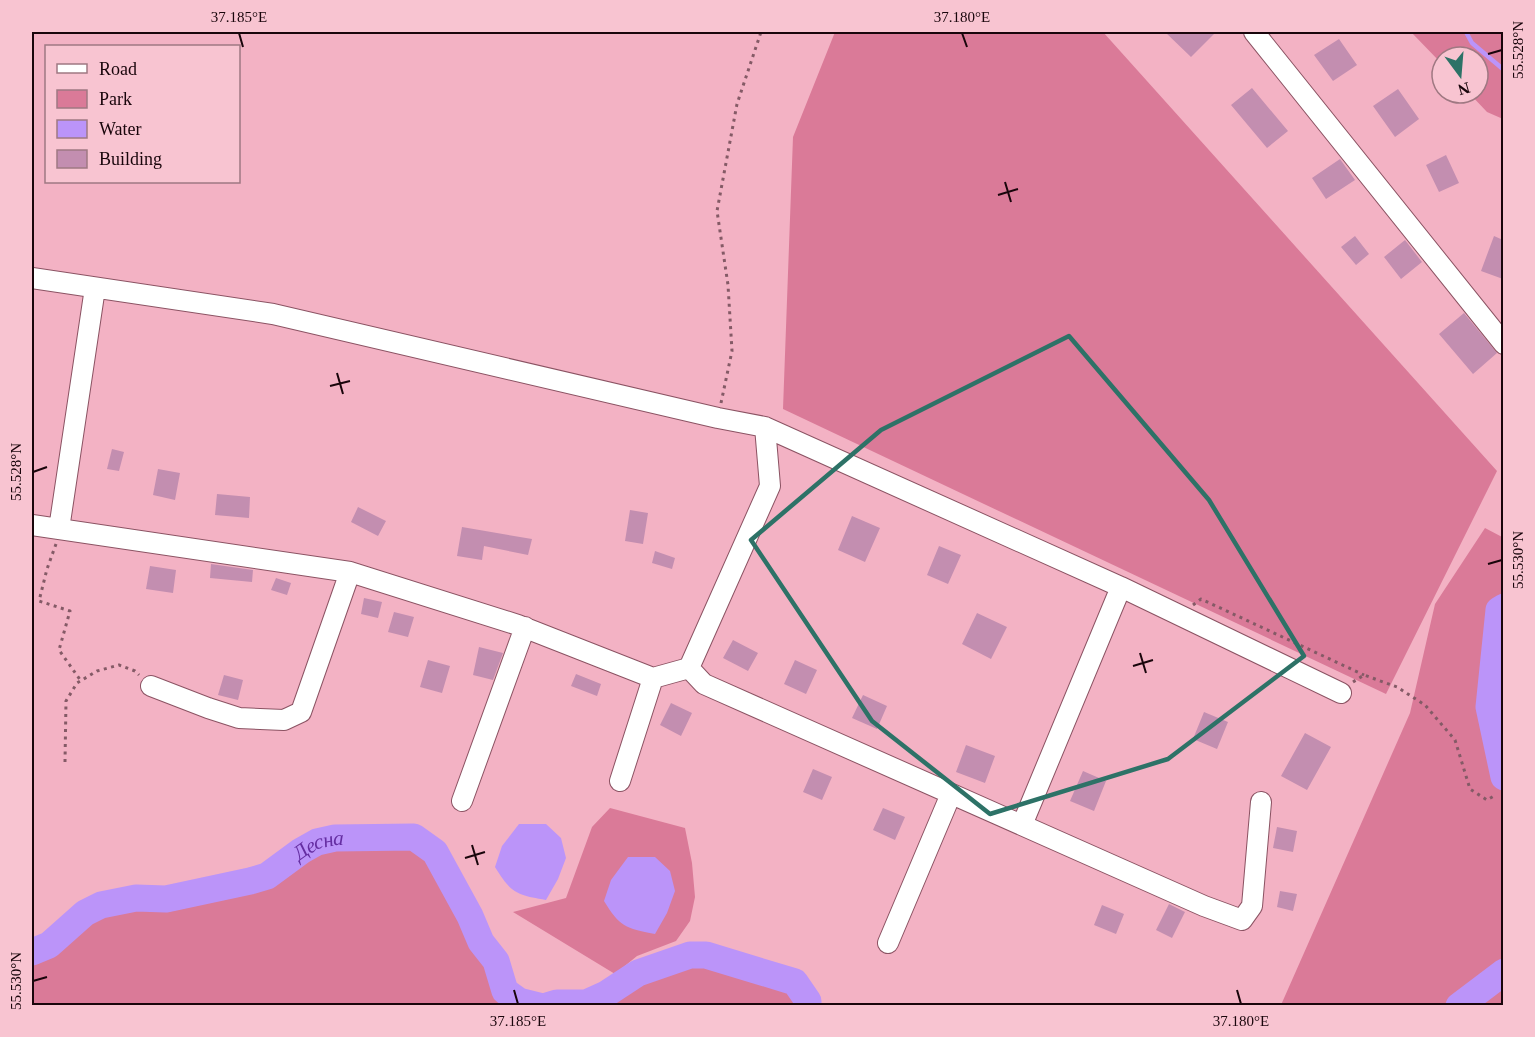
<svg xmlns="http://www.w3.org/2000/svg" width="1535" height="1037" font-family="'Times New Roman',serif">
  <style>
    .green { fill: #da7a98 }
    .water { fill: #bb94f9 }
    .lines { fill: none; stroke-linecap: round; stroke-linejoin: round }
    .stream { stroke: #bb94f9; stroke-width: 4.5 }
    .river { stroke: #bb94f9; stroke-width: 27 }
    .building { fill: #c38eb0 }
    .minor-casing { stroke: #8b5363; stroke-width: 22 }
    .path { stroke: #845a66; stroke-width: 3; stroke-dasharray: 3 4.5; stroke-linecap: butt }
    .minor { stroke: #fff; stroke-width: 20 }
    .marked { fill: none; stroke: #2d7267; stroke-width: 4.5; stroke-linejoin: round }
    .ticks { fill: none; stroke: #19050b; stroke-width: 2 }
    .labels { text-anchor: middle; stroke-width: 4.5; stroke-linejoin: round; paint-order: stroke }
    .water-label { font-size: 21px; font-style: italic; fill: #652ea2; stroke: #f8c4d1 }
    .neatline { fill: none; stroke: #19050b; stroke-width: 2 }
    .ticks-label { font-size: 15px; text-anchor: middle; fill: #19050b }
  </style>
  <rect width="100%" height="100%" fill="#f3b2c4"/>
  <path class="green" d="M835 32H1103L1497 471 1386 694 783 409 793 137Z
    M1411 32H1503V119L1487 112 1469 93H1478V57H1442V64Z
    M1485 528 1504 538 1503 1005H1281L1410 713 1435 604Z
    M610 808 685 828 692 863 695 897 690 921 676 941 637 956 615 974 513 912 566 898 592 827Z
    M336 850H410L426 860 434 877 442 867 447 876 439 886 459 921 471 948 485 967 495 998 504 1005 32 1006V965L56 955 91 923 105 916 137 910 167 912 253 893 273 887 308 861 322 854Z
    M691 967H705L787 992 796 1005H612L643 984Z"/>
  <path class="water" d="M519 824H546L561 838 566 858 558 879 546 900C516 895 511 893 495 867L502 846Z
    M628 857H655L670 871 675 891 667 913 655 934C625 928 620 927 604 901L611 880Z"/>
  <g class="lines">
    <path class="stream" d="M1466 32 1472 43 1504 70"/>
    <g class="river">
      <path d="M1504 607 1499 610 1489 707 1504 777"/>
      <path id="s1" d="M32 952 49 945 85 913 101 905 136 898 166 899 250 881 267 876 301 851 317 842 335 838 414 837 435 852 470 916 481 942 496 961 505 991 519 1001 539 1006"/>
      <path d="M547 1006 557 1003H586L606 994 638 973 690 955H706L795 982 808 1001V1006"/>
      <path d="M1459 1006 1504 972"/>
    </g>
  </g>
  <path class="building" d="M1165 32H1216L1191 57Z
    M1339 39 1357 65 1333 81 1314 55Z
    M1252 88 1288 131 1267 148 1231 105Z
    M1398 89 1419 119 1395 137 1373 106Z
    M1446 155 1459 183 1439 192 1426 165Z
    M1340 159 1355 180 1326 199 1312 178Z
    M1355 236 1369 254 1356 265 1341 247Z
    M1494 236 1503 240V279L1481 271Z
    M1405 240 1422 262 1401 279 1384 257Z
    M1464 313 1497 353 1473 374 1439 334Z
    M112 449 124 452 119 471 107 469Z
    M158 469 180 473 175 500 153 495Z
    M217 494 250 497 249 518 215 515Z
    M358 507 386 521 378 536 351 522Z
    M630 510 648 513 643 544 625 541Z
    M852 516 880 528 865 562 838 550Z
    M462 527 532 539 528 555 484 546 482 560 457 556Z
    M939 546 961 555 948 584 927 575Z
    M655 551 675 558 672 569 652 563Z
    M211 564 253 570 252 582 210 578Z
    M150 566 176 570 173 593 146 589Z
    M276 578 291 583 287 595 271 590Z
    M364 598 382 602 378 618 361 614Z
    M394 612 414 617 408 637 388 632Z
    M977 613 1007 627 991 659 962 644Z
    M733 640 758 653 748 671 723 658Z
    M479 647 503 653 493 680 473 675Z
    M428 660 450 666 442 693 420 687Z
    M795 660 817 670 806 694 784 684Z
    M576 674 601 684 597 696 571 686Z
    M224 675 243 680 238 700 218 695Z
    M863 695 887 706 877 729 852 718Z
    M671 703 692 713 681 736 660 725Z
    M1204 712 1228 722 1217 749 1193 739Z
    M1305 733 1331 747 1307 790 1281 776Z
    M966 745 995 756 985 783 956 772Z
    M813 769 832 777 822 800 803 792Z
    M1083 771 1106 781 1094 811 1070 801Z
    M883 808 905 817 895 840 873 830Z
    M1277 827 1297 831 1293 852 1273 848Z
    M1280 891 1297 894 1293 911 1277 907Z
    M1169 904 1185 912 1172 938 1156 930Z
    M1102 905 1124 914 1116 934 1094 925Z"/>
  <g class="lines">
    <defs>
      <path id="minor" d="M1254 32 1504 344
        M32 278 273 314 718 418 765 427 1121 587 1341 693
        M32 525 350 572 518 625 653 678 689 668 704 684 1204 906 1242 920 1252 906 1261 802
        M59 529 95 288
        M689 668 770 486 765 427
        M151 686 208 708 239 718 284 720 301 712 350 572
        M620 781 653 678
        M462 801 525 627
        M1022 825 1121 587
        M888 943 951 794"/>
    </defs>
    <use href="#minor" class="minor-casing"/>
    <path class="path" d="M721 403 732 351 728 285 717 211 737 104 761 32
      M56 544 47 569 39 601 70 611 59 650 81 681
      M1193 605 1201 599 1364 675
      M1353 682 1364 675 1397 687 1425 705 1455 740 1470 789 1487 800 1494 796
      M65 762 66 701 77 683 97 671 119 665 135 671 139 675"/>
    <use href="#minor" class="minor"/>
  </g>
  <path class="marked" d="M1069 336 1209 500 1304 656 1168 759 990 814 872 721 751 540 881 430Z"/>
  <path class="ticks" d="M239 33 243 47M962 33 967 47M1488 54 1502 50M1005 182 1011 202M998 195 1018 189M337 373 343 394M330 386 350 381M33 472 47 467M1488 564 1502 560M1140 653 1146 673M1133 666 1153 660M472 845 478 865M465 858 485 852M33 981 47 977M514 990 518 1004M1237 990 1241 1004"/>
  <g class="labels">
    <g class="water-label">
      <text dy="7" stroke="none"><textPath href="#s1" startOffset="315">Десна</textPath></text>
    </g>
  </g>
  <rect width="1535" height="1037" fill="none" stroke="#f8c4d1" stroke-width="66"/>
  <rect x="45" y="45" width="195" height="138" fill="#f8c4d1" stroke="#9f7882" stroke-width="1.5"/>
  <rect x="57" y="64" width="30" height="9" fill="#ffffff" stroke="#9f7882" stroke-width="1.5"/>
  <text x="99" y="75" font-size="18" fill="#19050b">Road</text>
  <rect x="57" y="90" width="30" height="18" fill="#da7a98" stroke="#9f7882" stroke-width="1.5"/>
  <text x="99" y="105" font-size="18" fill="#19050b">Park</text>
  <rect x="57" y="120" width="30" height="18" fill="#bb94f9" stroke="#9f7882" stroke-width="1.5"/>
  <text x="99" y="135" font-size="18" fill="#19050b">Water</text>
  <rect x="57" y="150" width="30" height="18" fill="#c38eb0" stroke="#9f7882" stroke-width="1.5"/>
  <text x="99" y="165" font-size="18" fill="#19050b">Building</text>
  <g transform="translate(1460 75) rotate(164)"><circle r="28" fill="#f8c4d1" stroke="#9f7882" stroke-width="1.5"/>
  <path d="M0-4.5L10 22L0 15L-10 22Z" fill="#2d7267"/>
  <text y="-9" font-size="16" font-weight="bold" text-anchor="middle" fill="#19050b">N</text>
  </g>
  <rect x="33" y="33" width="1469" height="971" class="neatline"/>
  <g class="ticks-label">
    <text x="239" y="22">37.185°E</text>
    <text x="962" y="22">37.180°E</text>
    <text transform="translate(1518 50) rotate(-90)" y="5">55.528°N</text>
    <text transform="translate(16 472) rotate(-90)" y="5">55.528°N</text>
    <text transform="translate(1518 560) rotate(-90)" y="5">55.530°N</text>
    <text transform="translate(16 981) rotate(-90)" y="5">55.530°N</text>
    <text x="518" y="1026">37.185°E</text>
    <text x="1241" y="1026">37.180°E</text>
  </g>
</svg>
